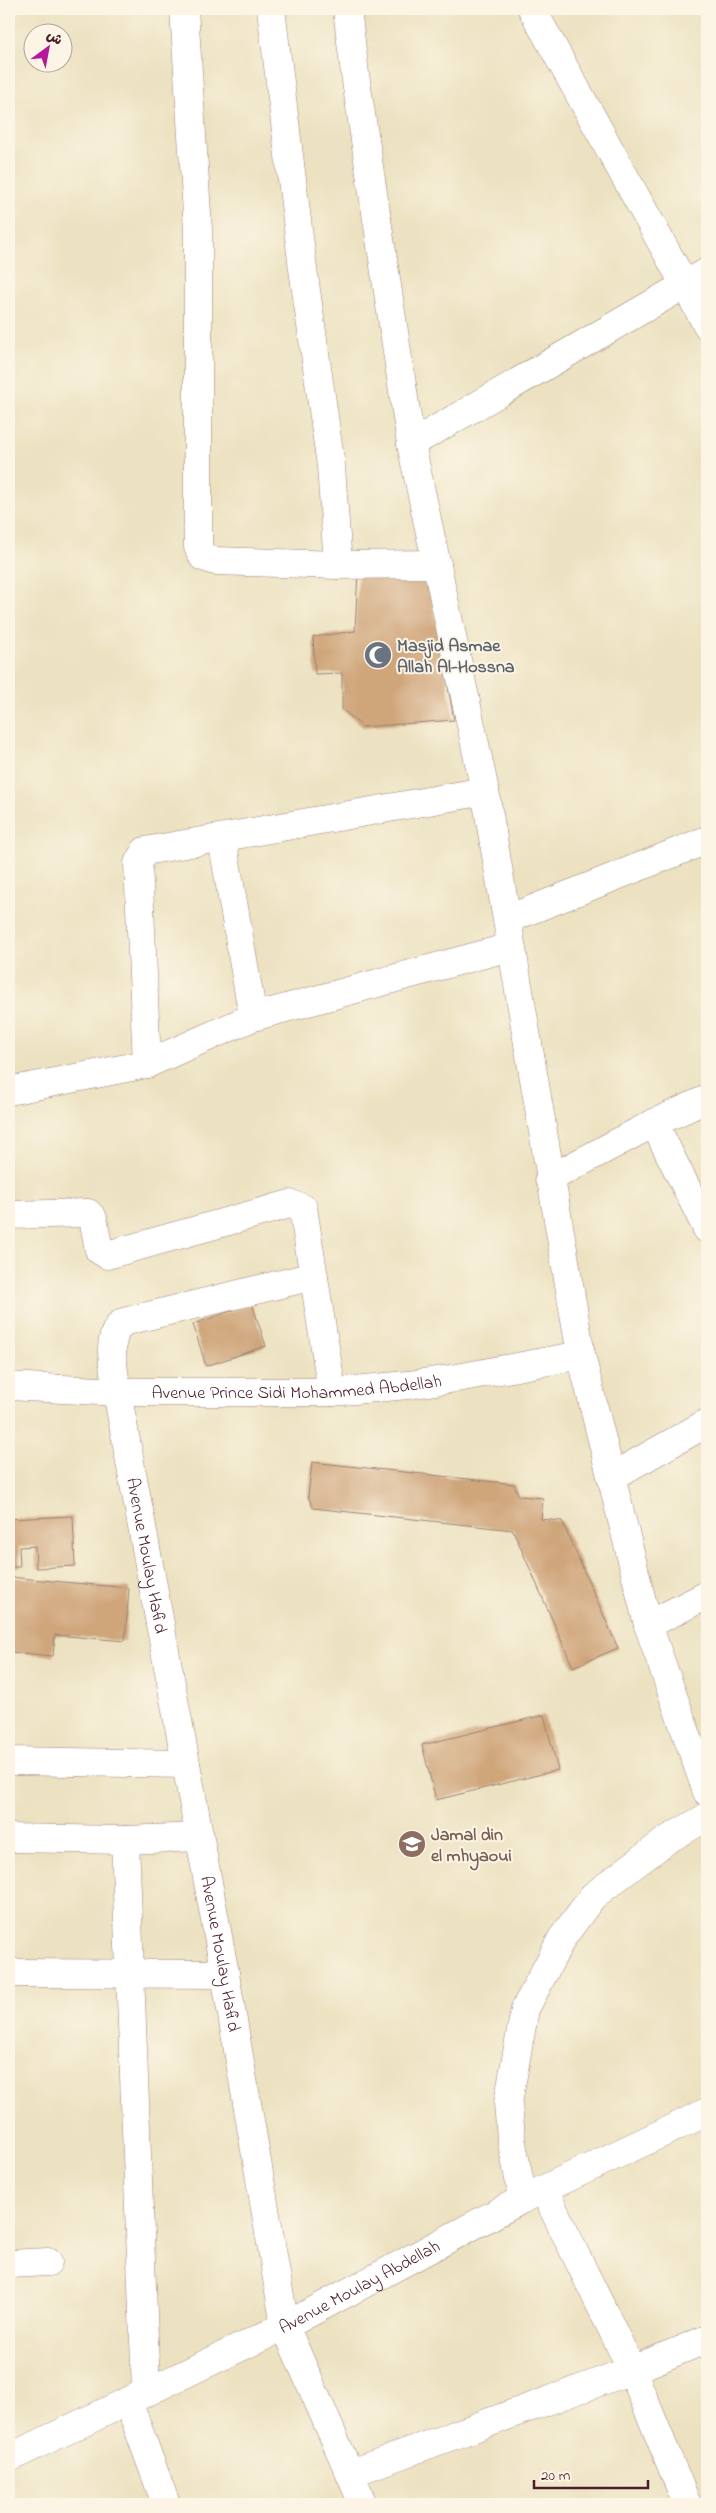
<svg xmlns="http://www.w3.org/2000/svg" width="716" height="2513" font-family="'Indie Flower','Playpen Sans Arabic',sans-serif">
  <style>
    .building { fill: #cfa57a }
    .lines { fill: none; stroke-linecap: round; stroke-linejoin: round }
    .minor-casing { stroke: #9b8076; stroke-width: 29 }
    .minor { stroke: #fff; stroke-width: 28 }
    .labels { text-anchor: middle; stroke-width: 4; stroke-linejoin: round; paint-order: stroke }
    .worship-label { font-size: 18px; font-weight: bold; fill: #5b616d; stroke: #fcf5e5; text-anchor: start }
    .street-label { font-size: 18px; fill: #4a1f2b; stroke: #fcf5e5 }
    .education-label { font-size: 18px; font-weight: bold; fill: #785e54; stroke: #fcf5e5; text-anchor: start }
  </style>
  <rect width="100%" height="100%" fill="#fcf5e5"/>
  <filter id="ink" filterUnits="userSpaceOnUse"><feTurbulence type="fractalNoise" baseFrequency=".02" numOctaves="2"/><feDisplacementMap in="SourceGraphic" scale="10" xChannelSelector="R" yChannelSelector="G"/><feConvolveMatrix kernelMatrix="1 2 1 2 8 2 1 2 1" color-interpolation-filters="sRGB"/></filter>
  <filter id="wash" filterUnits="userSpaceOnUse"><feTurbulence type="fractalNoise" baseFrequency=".0096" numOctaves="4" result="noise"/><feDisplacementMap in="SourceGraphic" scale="20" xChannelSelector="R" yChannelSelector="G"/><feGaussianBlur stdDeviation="1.12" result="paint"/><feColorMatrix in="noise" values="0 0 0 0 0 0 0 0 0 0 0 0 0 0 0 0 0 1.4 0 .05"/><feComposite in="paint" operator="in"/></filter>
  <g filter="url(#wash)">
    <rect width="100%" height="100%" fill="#ece2c1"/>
    <g id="blocks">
      <path class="building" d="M427 569 454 720 363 727 342 709V673L315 674 313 637 355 631 358 571Z
        M252 1304 266 1346 206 1366 193 1324Z
        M312 1462 514 1484 519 1496 543 1498 541 1519 562 1521 618 1648 573 1667 513 1530 313 1508 308 1496Z
        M73 1516 75 1566 36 1568 35 1546 19 1547 20 1567H9V1519Z
        M9 1577 129 1588 125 1641 55 1635 53 1656 9 1652Z
        M544 1715 558 1770 436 1800 422 1745Z"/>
    </g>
  </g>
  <g filter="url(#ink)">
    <use href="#blocks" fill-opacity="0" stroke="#9b8076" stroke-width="1"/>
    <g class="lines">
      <defs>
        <g id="minor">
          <path d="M184 9 198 230V547L203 557 215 561 338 565 437 564"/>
          <path d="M271 9 303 269 331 466 338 565"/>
          <path d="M347 9 355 74 411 444 485 791 581 1355 648 1625 707 1792"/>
          <path d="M532 9 707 325"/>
          <path d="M411 444 707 272"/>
          <path d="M222 839 253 1017"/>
          <path d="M508 919 707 840"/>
          <path d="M147 1064 138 863 145 851 485 791"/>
          <path d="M9 1091 147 1064 253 1017 510 947"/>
          <path d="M654 1123 707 1229"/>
          <path d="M549 1179 654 1123 707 1099"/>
          <path d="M9 1215 88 1213 93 1218 99 1250 107 1255 290 1204 303 1208 332 1392"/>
          <path id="s1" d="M314 1276 123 1322C104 1337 115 1372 117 1392L225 1974 285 2326 363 2504"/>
          <path id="s2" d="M9 1386 117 1392H332L408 1385 457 1378 581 1355"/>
          <path d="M611 1477 707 1423"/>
          <path d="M648 1625 707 1595"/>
          <path d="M9 1761 186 1764"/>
          <path d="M9 1838 125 1840 200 1837"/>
          <path d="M125 1840 146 2391"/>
          <path d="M9 1973 225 1974"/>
          <path d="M544 2190 632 2370 687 2504"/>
          <path d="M523 2199 511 2138 508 2103 525 2009 562 1938 593 1896 667 1840 707 1817"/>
          <path d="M9 2264 48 2262"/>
          <path d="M128 2401 166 2504"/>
          <path id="s3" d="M9 2458 285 2326 523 2199 707 2112"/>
          <path d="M351 2473 632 2370 707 2339"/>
        </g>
      </defs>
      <use href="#minor" class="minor-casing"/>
      <use href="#minor" class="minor"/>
    </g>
  </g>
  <defs>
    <symbol id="mosque-disc" viewBox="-11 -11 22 22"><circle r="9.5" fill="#6b7280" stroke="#fcf5e5"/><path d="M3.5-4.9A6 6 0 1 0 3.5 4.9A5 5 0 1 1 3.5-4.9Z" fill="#fff"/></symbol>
    <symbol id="school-disc" viewBox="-11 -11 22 22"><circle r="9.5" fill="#8d6e63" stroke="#fcf5e5"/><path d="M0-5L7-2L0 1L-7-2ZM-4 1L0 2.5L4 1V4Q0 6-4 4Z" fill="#fff"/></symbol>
  </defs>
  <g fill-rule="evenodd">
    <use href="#mosque-disc" x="362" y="639" width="32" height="32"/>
    <use href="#school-disc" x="396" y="1828" width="32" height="32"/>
  </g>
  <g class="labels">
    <g class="worship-label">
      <text x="397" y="651">Masjid Asmae<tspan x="397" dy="21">Allah Al-Hossna</tspan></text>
    </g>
    <g class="street-label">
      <text dy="6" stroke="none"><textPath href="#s2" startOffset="288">Avenue Prince Sidi Mohammed Abdellah</textPath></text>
      <text dy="6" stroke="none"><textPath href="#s1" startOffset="436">Avenue Moulay Hafid</textPath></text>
      <text dy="6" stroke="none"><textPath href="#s1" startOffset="841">Avenue Moulay Hafid</textPath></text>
      <text dy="6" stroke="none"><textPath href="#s3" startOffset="390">Avenue Moulay Abdellah</textPath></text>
    </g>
    <g class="education-label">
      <text x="431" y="1840">Jamal din<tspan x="431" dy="21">el mhyaoui</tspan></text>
    </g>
  </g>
  <rect width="716" height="2513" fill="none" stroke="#fcf5e5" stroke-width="30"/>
  <g transform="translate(48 48) rotate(32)"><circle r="24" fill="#fcf5e5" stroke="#b59f9b"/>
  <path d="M0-4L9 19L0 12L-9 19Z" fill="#b5179e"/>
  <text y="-8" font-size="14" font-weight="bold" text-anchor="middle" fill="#4a1f2b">ش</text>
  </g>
  <path d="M534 2480v8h114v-8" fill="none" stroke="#4a1f2b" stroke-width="2.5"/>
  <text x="541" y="2480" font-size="15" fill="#4a1f2b" stroke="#fcf5e5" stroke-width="4" paint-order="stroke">20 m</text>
</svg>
